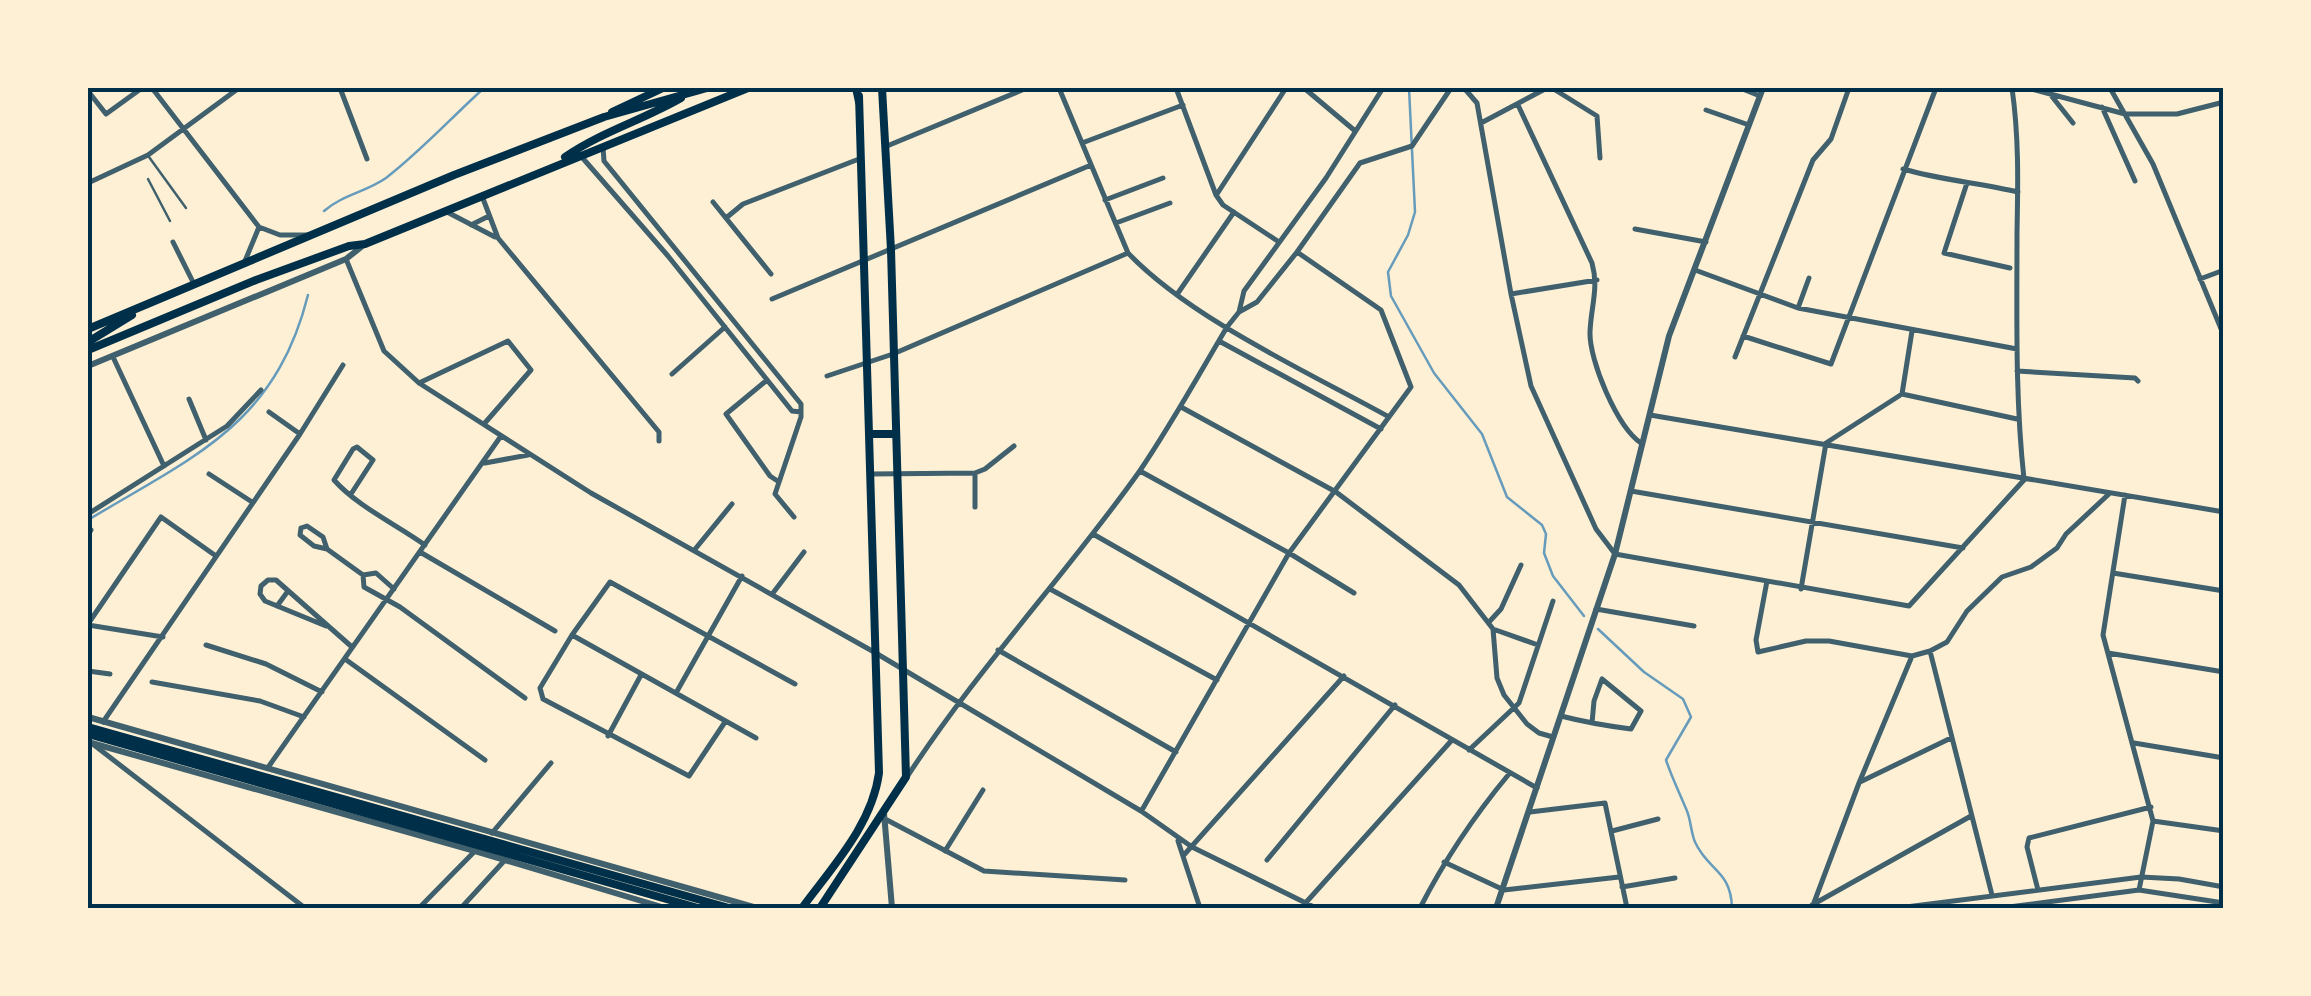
<svg xmlns="http://www.w3.org/2000/svg" width="2311" height="996" font-family="'IBM Plex Sans',sans-serif">
  <style>
    .lines { fill: none; stroke-linecap: round; stroke-linejoin: round }
    .stream { stroke: #669bbc; stroke-width: 2.5 }
    .service { stroke: #3f606c; stroke-width: 2.5 }
    .minor { stroke: #3f606c; stroke-width: 5 }
    .tertiary { stroke: #3f606c; stroke-width: 6 }
    .secondary { stroke: #003049; stroke-width: 8 }
    .primary { stroke: #003049; stroke-width: 8 }
    .neatline { fill: none; stroke: #003049; stroke-width: 4 }
  </style>
  <rect width="100%" height="100%" fill="#fdf0d5"/>
  <g class="lines">
    <path class="stream" d="M1409 88 1415 212 1408 235 1388 272 1391 296 1434 373 1482 434 1507 497 1542 525 1546 534 1544 553 1553 576 1584 616
      M324 211C342 195 366 192 386 178 421 151 451 118 484 88
      M88 520C192 457 275 426 308 295
      M1598 629 1644 672 1683 699 1691 717 1666 760C1672 778 1680 794 1687 811 1691 821 1691 833 1695 842 1708 871 1731 870 1732 908"/>
    <path class="service" d="M149 157 186 208
      M148 179 170 221"/>
    <path class="minor" d="M152 88 259 227 280 235H307
      M340 88 367 159
      M1059 88 1128 253C1191 319 1308 372 1389 417
      M1176 88 1216 195 1223 205 1279 242
      M1304 88 1354 130
      M1464 88 1477 103 1511 294 1531 386 1596 529 1615 554 1909 606 2024 480
      M1552 88 1597 116 1600 158
      M1740 88 1760 96
      M2012 88C2019 137 2018 183 2017 233 2017 315 2015 397 2024 479
      M2028 88 2125 114H2177L2224 102
      M2110 88 2153 164 2224 336
      M88 91 106 114 142 88
      M2050 94 2073 123
      M1518 105 1592 263C1599 288 1591 306 1590 332 1589 360 1617 427 1641 443
      M2102 107 2135 181
      M1706 110 1749 125
      M1481 123 1547 88
      M1082 143 1183 105
      M887 146 1027 88
      M603 147 604 161 801 404V417L775 494 794 517
      M580 155 668 256 792 411 801 412
      M1903 169C1941 180 1979 183 2018 192
      M88 183 148 155 239 88
      M1967 183 1944 253 2010 268
      M1217 194 1286 88
      M482 196 498 238 659 432V441
      M1105 200 1163 178
      M713 202 771 274
      M447 212 495 237
      M726 218 743 204 859 159
      M1116 223 1170 203
      M471 225 489 216
      M1635 229 1706 242
      M173 242 194 284
      M346 259 384 351 419 383 591 493 874 652 1141 811 1192 847 1316 908
      M245 261 259 227
      M1695 270 1798 308 2017 349
      M2200 279 2224 270
      M1178 293 1234 212
      M1511 294 1597 280
      M772 299 1091 165
      M1798 308 1809 278
      M1239 312 1244 291 1326 178 1383 88
      M1743 336 1831 364 1936 88
      M1219 341 1381 429
      M113 357 164 466
      M1735 357 1813 160 1831 139 1849 88
      M2017 371 2135 378 2138 381
      M672 374 725 327
      M827 376 893 354 1128 253
      M767 380 726 414 770 476 776 480
      M419 383 508 341 531 370 484 424
      M1902 394 1912 331
      M189 399 206 440
      M1181 407 1336 492 1459 585 1493 629 1497 678 1504 695 1527 724 1539 733 1553 737
      M269 412 300 434
      M1650 415 2224 512
      M485 463 528 455
      M1140 471 1289 553 1354 593
      M975 473V507
      M209 474 252 502
      M871 474 975 473 985 469 1014 446
      M1631 491 1963 548
      M351 494 373 460 357 447 353 449 334 480C357 506 397 525 425 545
      M2125 495 2103 635 2153 821 2139 890
      M88 514 227 426 261 390
      M301 528 300 535 314 546 327 549 363 575 376 573 394 589
      M301 528 307 526 323 537 327 549
      M1093 534 1537 788
      M88 535 91 530
      M696 548 732 504
      M420 552 555 631
      M2113 573 2224 591
      M363 575 364 587 400 607 525 698
      M1767 581 1756 640 1758 652 1806 641H1829L1912 656 1930 651 1947 642 1967 611 2002 577 2031 567 2057 548 2066 534 2110 493
      M1050 589 1217 680
      M1801 589 1826 443 1902 394 2017 419
      M773 593 804 552
      M277 606 288 591
      M1596 609 1694 626
      M1489 622 1501 609 1521 565
      M88 624 161 517 216 556
      M88 625 163 637
      M326 626 265 601 260 594 261 586 268 580H276L352 647
      M1493 629 1538 645
      M572 635 756 738
      M206 645 266 664 322 692
      M998 650 1176 752
      M1930 651 1992 895
      M2108 653 2224 672
      M345 659 485 760
      M88 671 110 674
      M152 682 260 701 304 717
      M676 693 742 576
      M1561 716C1584 722 1608 726 1631 729L1641 711 1602 679 1594 701 1592 723
      M103 722 300 434 343 365
      M725 722 689 776 543 699 540 688 572 635 610 582 795 684
      M608 736 641 675
      M2134 743 2224 758
      M94 745 305 908
      M1469 750 1519 703 1553 601
      M269 766 501 436
      M907 777C977 669 1065 576 1139 472 1171 425 1198 376 1227 327L1239 312 1257 302 1297 252 1360 163 1412 146 1451 88
      M1860 782 1951 738
      M1142 810 1289 553 1411 387 1381 310 1297 252
      M1530 812 1605 803 1627 908
      M887 820 984 871 1125 880
      M2153 821 2224 831
      M1612 831 1658 819
      M492 833 551 763
      M1178 841 1200 908
      M945 851 983 790
      M1183 856 1344 676
      M1267 860 1395 705
      M1444 862 1504 890 1619 877
      M1622 887 1675 878
      M2038 890 2027 847 2029 838 2151 807
      M1812 905 1971 816
      M419 908 475 851
      M461 908 505 860
      M1301 908 1452 740
      M1420 908C1445 859 1474 816 1509 774
      M1812 908 1859 783 1912 656
      M1898 908 2141 877 2179 879 2224 887
      M2001 908 2139 890 2224 903"/>
    <path class="tertiary" d="M88 366 346 259 365 244
      M88 717 757 908
      M88 742 475 851 665 908
      M884 813 892 908
      M1496 908 1615 554 1669 336 1763 88"/>
    <path class="secondary" d="M870 434H896
      M802 908C832 867 872 825 879 773L859 96
      M820 908 906 777 891 250 882 88"/>
    <path class="primary" d="M856 88 859 102
      M612 112 663 88
      M565 157C601 132 643 120 681 98
      M88 329 454 175 604 117 707 88
      M88 342 132 315
      M88 350 256 280 349 246 365 244 748 88
      M88 727 729 908
      M88 734 698 908"/>
  </g>
  <rect width="2311" height="996" fill="none" stroke="#fdf0d5" stroke-width="180"/>
  <rect x="90" y="90" width="2131" height="816" class="neatline"/>
</svg>
